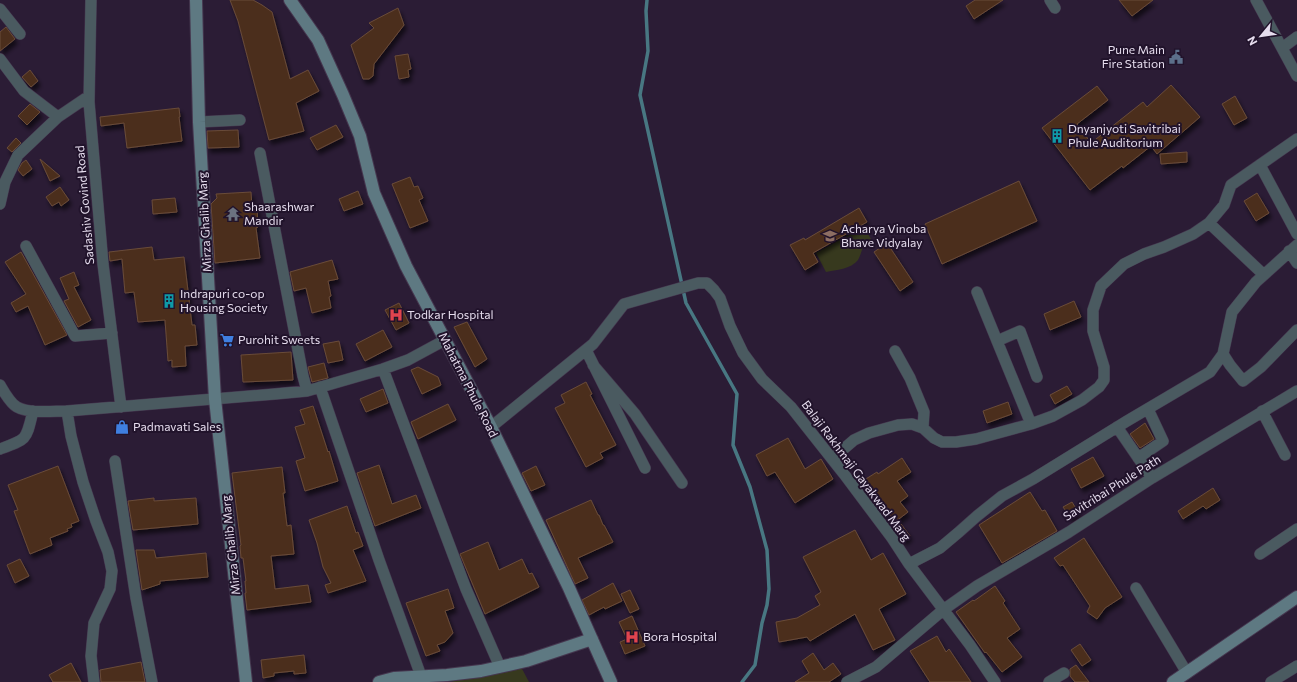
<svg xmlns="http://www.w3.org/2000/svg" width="1297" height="682" font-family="Commissioner,sans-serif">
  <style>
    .green { fill: #37391e }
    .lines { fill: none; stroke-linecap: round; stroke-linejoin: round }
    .stream { stroke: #487782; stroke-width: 3.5 }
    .building { fill: #4c2e1b; stroke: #694b39; filter: url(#shadow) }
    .street-casing { stroke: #45374f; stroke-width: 12 }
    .secondary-casing { stroke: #45374f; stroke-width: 14 }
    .street { stroke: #4a5a60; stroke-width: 11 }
    .secondary { stroke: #5e7982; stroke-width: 12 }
    .labels { text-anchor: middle; stroke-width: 4; stroke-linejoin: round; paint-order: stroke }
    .poi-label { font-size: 12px; fill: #e5dced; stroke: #21132b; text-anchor: start }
    .street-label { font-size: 12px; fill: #e5dced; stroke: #21132b }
  </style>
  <defs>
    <filter id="shadow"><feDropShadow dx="2.5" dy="4.5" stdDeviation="2" flood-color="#0009"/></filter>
  </defs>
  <rect width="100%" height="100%" fill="#2b1c35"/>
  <path class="green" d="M864 227 871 239C861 244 863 251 858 260 851 269 836 270 826 272L816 253Z
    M520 665 529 682H450Z"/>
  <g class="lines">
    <path class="stream" d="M647 0 646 11 648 51 640 95 686 303 737 394 733 445 750 487 767 550 769 589 767 605 762 623 755 665 742 682"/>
  </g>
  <path class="building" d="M230 0H253L262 5 272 12 290 79 308 70 319 91 296 103 304 131 269 140 238 21Z
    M975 0H1003L974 19 966 6Z
    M1119 0H1153L1132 16Z
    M398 8 404 25 374 64 373 76 369 79H363L351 45 374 28 369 23Z
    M6 27 15 39 0 51V32Z
    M408 54 411 69 408 70 409 77 399 79 395 56Z
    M30 70 38 81 31 87 22 77Z
    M1171 85 1200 117 1157 154 1151 146 1123 168 1122 166 1090 190 1042 128 1097 86 1108 100 1077 124 1091 143 1143 102 1147 107Z
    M1235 96 1247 118 1234 125 1222 104Z
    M30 104 40 112 27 125 18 116Z
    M179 108 180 117H179L182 141 127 148 124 123 101 126 100 117Z
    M336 125 343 137 317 150 310 138Z
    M238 130 239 147 208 148 207 131Z
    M16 138 21 143 12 152 7 148Z
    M1187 152V162L1161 164 1160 154Z
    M40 159 60 176 50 181Z
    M26 160 32 169 23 176 18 170 22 163Z
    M410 177 414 187 418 186 423 198 419 200 428 221 410 228 392 184Z
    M1019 181 1037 221 942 264 925 224Z
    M60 187 69 200 61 206 59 202 52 206 46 197Z
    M358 191 363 204 344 211 339 199Z
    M251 192 252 207 257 208 258 227 256 228 260 258 215 263 211 204 217 198 216 194Z
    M1257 193 1269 213 1256 221 1244 201Z
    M175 198 177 212 153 214 152 200Z
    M859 208 867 222 813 253 818 262 805 270 790 245 804 238 805 240Z
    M887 243 913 282 900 291 874 252Z
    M152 247 154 260 184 257 192 325H195L197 345 185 346 186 366 172 367V360L168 361 165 320 138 322 134 292 125 293 122 259 110 261 109 252Z
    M21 252 67 335 45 345 28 306 16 312 11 303 26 294 5 262Z
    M332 260 338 279 328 281 331 296 329 297 331 308 312 313 306 288 294 291 290 272Z
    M74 272 79 285 74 287 91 320 78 327 64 301 69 299 60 278Z
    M1074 301 1081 317 1050 330 1044 314Z
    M399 303 409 323 396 330 385 310Z
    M467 322 487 359 475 367 454 327Z
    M383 330 392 347 365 361 356 344Z
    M339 341 343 360 328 363 323 344Z
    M291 352 293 380 243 382 241 355Z
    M324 363 328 378 312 382 308 367Z
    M418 367 438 377 441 385 422 394 411 370Z
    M586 382 592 394 590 395 616 445 600 453 603 458 586 467 555 408 565 403 561 395Z
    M1067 386 1072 394 1055 404 1050 395Z
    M383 389 388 403 366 412 360 399Z
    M1008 402 1012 414 987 423 983 411Z
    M448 404 456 420 418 439 411 422Z
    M313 406 328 452 329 451 338 481 305 491 296 461 305 458 295 427 305 424 300 410Z
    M1145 423 1154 439 1140 448 1130 434Z
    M788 438 805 469 821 459 833 479 795 503 775 472 767 476 756 455Z
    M1093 457 1104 476 1081 488 1071 469Z
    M902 458 911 472 897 481 908 496 900 502 908 512 895 522 887 511 884 513 861 482 877 472 878 474Z
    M379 465 392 504 416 495 421 508 375 526 357 473Z
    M58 466 79 521 71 524 72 527 67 529 68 531 50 538 52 545 30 554 14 511 18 510 8 485Z
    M536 466 545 485 531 491 522 473Z
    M282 467 285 493H283L287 526 291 525 294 554 271 556 275 589 308 585 311 602 247 610 245 593H246L245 581H246L243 558H241L240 546 241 545 232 473Z
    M1213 488 1220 500 1206 509 1203 506 1183 519 1178 511Z
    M1030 492 1042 511 1045 510 1057 531 1002 563 979 525Z
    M154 498V501L196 498 198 524 133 530 128 501Z
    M591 500 598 515H599L603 525H604L613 542 578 558 588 578 575 584 546 520Z
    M1072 502 1078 512 1070 517 1063 507Z
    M347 506 356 533 358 532 363 546 353 550 366 581 328 593 325 585 331 583 323 567 317 543 309 520Z
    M901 524 910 536 903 541 894 529Z
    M855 530 871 560 883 553 906 594 879 609 895 640 873 650 855 614 810 641 807 637 779 642 776 622 797 618 820 605 815 596 821 592 803 557Z
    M1084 538 1122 597 1105 608 1097 619 1087 612 1090 606 1063 565 1060 566 1054 558Z
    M488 542 499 570 522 559 529 574 532 573 539 587 485 614 460 554Z
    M136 550H154L156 558 206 553 208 577 160 581V584L142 590Z
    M20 559 29 576 15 583 7 565Z
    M613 583 622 601 605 609 604 607 589 615 582 600Z
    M995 586 1005 601 1003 603 1020 629 1007 638 1022 657 1002 672 986 652 985 653 956 612 973 600 974 601Z
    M448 589 454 608 445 611 453 633 445 642 437 645 440 651 426 656 406 603Z
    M630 590 639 609 630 613 621 594Z
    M632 616 645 646 625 654 620 642 627 639 619 622Z
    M937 636 946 652 949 649 971 682H930L910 651Z
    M1080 644 1091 660 1082 666 1071 650Z
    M813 653 824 670 833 663 841 674 829 682H795L809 673 802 661Z
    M304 655 306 673 294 674V671L274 673V676L263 678 261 660Z
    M141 662 145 682H101L100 670Z
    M71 663 81 682H53L49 675Z
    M1076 665 1089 682H1075L1070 676V669Z"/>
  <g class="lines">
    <defs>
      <path id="street" d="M91 0 89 102 103 264 121 407
        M1050 0 1055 8
        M1256 0 1297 76
        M0 9 20 34
        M1282 48 1297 37
        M0 59 24 91 58 117
        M199 122 240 120
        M260 153 303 376 307 391
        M1260 165 1297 234
        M0 204 5 182 18 155 58 117 89 96
        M1209 223 1264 275
        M26 246 75 336 112 333
        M1289 251 1297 263
        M977 292 1031 424
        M997 341 1020 331 1037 377
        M586 350 645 468
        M895 351 910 378 924 412 923 428
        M1223 354 1230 365 1243 381 1261 367 1297 330
        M593 365 635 414 682 483
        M383 369 466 589 500 667
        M0 385C4 392 10 403 17 407 30 414 53 411 67 411L275 394 307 391 383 369 408 360 445 340
        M320 387 379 560 421 676
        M67 411 71 436 83 482 96 521 108 552 112 571 110 589 94 623 91 656 94 682
        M1262 411 1285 455
        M491 427 593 344 624 304 698 283H707L714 290 720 298 730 326 743 353 762 379 791 407 844 474 892 538 909 564 970 645 995 682
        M1117 427 1152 478
        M0 449C28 439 26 440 33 411
        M1138 458 1163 441 1148 409
        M832 459 854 440 869 433 898 425 912 424 923 428 934 438 942 442H956L976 439 1031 424 1053 416 1082 400 1099 387 1104 380V367L1093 331V310L1101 286 1124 264 1144 254 1164 247 1193 234 1209 223 1224 205 1231 185 1297 139
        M115 461 136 598 152 682
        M1260 554 1297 529
        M909 564 940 548 959 532 977 516 1002 496 1033 479 1127 421 1210 372 1223 354 1232 312 1256 282 1297 245
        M1136 588 1187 673
        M847 682 876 667 943 610 977 586 1069 532 1152 478 1297 391
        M1049 682 1064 673
        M1271 682 1297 666"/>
      <path id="secondary" d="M196 0 199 122 215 399 246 682
        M290 0 318 40 343 95 360 136 374 193 406 266 491 427 569 588 611 682
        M379 682 394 678 447 675 481 671 526 661 592 639
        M1173 682 1297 597"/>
    </defs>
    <use href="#street" class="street-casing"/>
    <use href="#secondary" class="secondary-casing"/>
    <use href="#street" class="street"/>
    <use href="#secondary" class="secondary"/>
  </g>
  <defs>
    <symbol id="civic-bare" viewBox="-9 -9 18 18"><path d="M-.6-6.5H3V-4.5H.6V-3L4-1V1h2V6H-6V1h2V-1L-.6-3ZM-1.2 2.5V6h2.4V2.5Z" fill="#5c6f8a" stroke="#21132b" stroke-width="2.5" paint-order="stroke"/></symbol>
    <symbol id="building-bare" viewBox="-9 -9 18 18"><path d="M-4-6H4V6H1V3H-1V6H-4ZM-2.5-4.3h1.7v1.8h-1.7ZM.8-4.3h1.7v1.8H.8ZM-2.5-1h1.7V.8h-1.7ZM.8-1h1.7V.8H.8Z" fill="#0f9aa8" stroke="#21132b" stroke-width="2.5" paint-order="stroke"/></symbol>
    <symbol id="temple-bare" viewBox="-9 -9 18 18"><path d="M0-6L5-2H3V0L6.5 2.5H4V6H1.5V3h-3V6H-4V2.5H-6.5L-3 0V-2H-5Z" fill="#6b7280" stroke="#21132b" stroke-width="2.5" paint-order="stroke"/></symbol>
    <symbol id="school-bare" viewBox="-9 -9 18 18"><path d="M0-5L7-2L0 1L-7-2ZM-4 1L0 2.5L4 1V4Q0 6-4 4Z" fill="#8d6e63" stroke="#21132b" stroke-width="2.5" paint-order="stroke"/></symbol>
    <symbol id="hospital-bare" viewBox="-9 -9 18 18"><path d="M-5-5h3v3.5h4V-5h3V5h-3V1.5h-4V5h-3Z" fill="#e0444e" stroke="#21132b" stroke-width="2.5" paint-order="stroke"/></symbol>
    <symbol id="supermarket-bare" viewBox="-9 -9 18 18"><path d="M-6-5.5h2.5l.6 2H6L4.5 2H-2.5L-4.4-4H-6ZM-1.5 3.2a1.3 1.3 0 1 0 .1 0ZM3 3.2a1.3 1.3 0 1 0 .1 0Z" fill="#3f7fe0" stroke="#21132b" stroke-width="2.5" paint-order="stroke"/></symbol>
    <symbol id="shop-bare" viewBox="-9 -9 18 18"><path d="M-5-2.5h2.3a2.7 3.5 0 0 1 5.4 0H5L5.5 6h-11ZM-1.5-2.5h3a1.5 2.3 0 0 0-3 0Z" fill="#3f7fe0" stroke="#21132b" stroke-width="2.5" paint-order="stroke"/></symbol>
  </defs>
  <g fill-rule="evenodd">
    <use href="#civic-bare" x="1166" y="47" width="20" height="20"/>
    <use href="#building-bare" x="1047" y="126" width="20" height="20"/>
    <use href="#temple-bare" x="223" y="204" width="20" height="20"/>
    <use href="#school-bare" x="820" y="226" width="20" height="20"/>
    <use href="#building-bare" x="159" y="291" width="20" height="20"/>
    <use href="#hospital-bare" x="386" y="305" width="20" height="20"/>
    <use href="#supermarket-bare" x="217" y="330" width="20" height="20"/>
    <use href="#shop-bare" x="112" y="417" width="20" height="20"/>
    <use href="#hospital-bare" x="622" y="627" width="20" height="20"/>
  </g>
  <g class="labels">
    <g class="poi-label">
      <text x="1165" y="54" text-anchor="end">Pune Main<tspan x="1165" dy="14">Fire Station</tspan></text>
      <text x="1068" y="133">Dnyanjyoti Savitribai<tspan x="1068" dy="14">Phule Auditorium</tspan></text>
      <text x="244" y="211">Shaarashwar<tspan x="244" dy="14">Mandir</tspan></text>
      <text x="841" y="233">Acharya Vinoba<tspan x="841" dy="14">Bhave Vidyalay</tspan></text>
      <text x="180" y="298">Indrapuri co-op<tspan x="180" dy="14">Housing Society</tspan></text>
      <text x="407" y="319">Todkar Hospital</text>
      <text x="238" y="344">Purohit Sweets</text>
      <text x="133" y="431">Padmavati Sales</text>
      <text x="643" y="641">Bora Hospital</text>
    </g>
    <g class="street-label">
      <text transform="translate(85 205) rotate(-95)" y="4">Sadashiv Govind Road</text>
      <text transform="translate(205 222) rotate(-93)" y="4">Mirza Ghalib Marg</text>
      <text transform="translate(468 385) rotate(63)" y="4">Mahatma Phule Road</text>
      <text transform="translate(856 471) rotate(53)" y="4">Balaji Rakhmaji Gayakwad Marg</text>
      <text transform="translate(1112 488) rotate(-32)" y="4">Savitribai Phule Path</text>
      <text transform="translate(231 545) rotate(-96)" y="4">Mirza Ghalib Marg</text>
    </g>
  </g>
  <g transform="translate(1261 36) rotate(241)" stroke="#21132b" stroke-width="3" paint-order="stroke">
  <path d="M0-3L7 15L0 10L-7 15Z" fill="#e5dced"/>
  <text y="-6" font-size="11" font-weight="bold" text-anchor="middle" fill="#e5dced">N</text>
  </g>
</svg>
